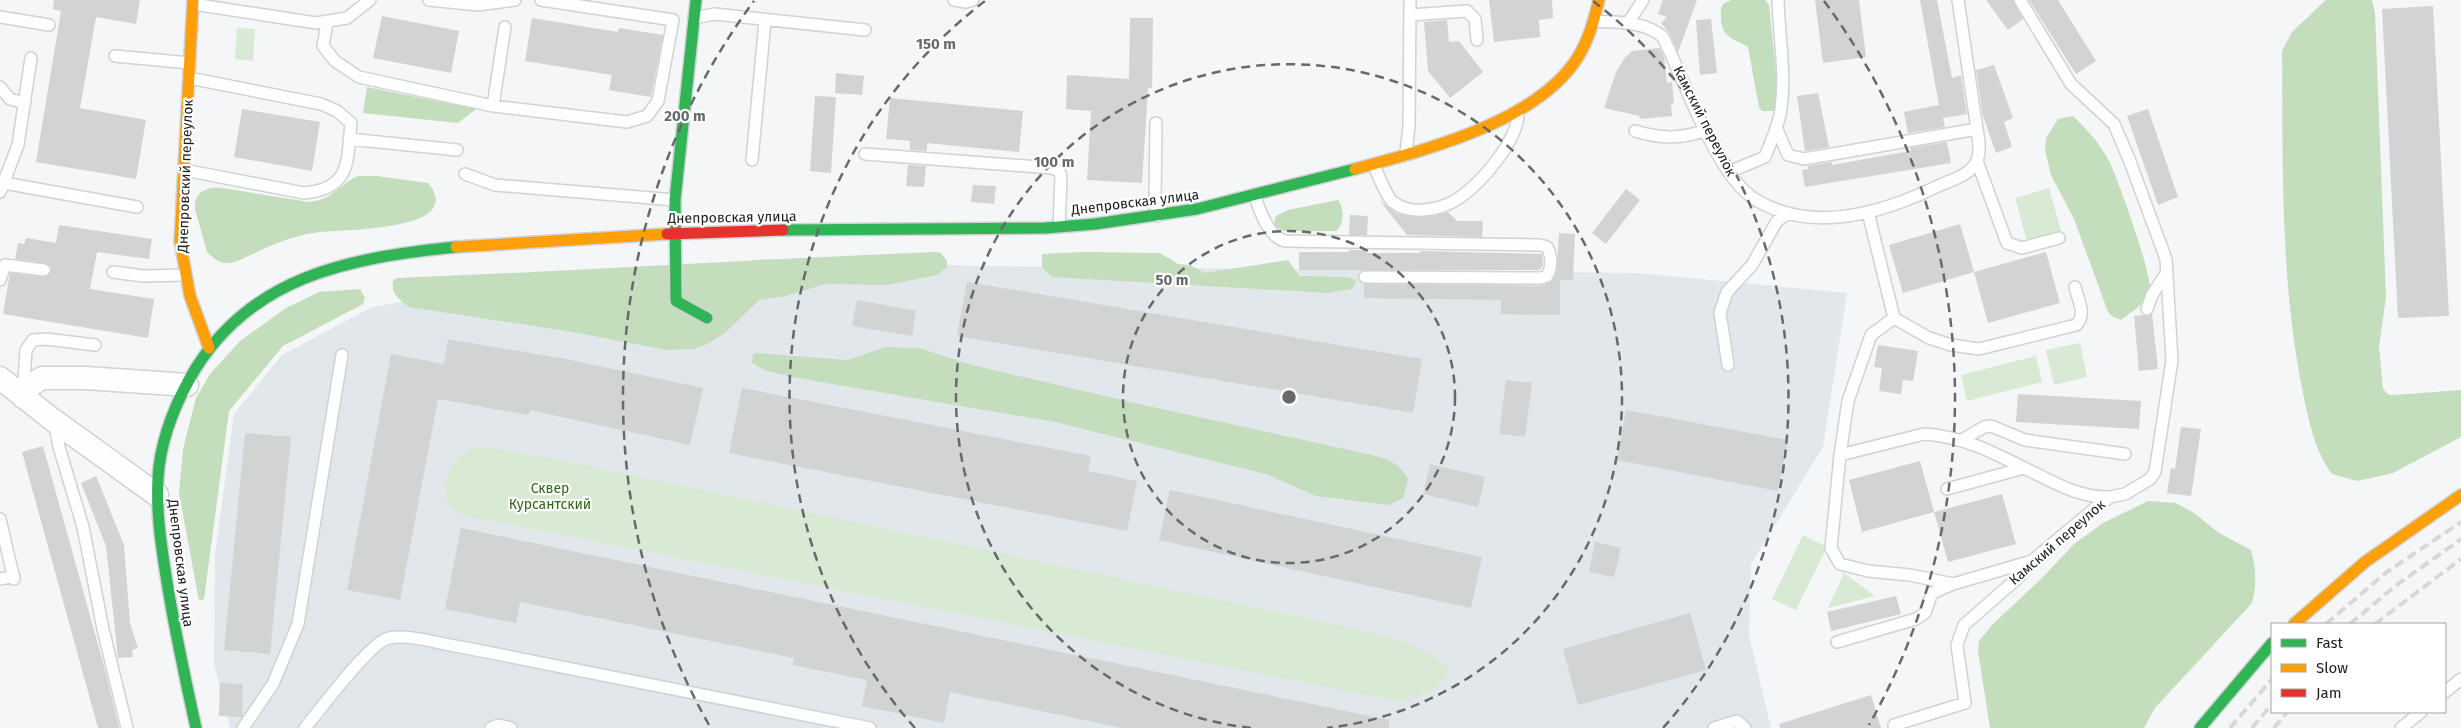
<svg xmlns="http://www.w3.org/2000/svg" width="2461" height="728" font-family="'Fira Sans',sans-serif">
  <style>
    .built { fill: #e2e7eb }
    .green { fill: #d8e9d4 }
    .forest { fill: #c4ddbc }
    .building { fill: #d2d3d3 }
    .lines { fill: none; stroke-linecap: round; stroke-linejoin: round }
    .lane-casing { stroke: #d0d2d3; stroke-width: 14 }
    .street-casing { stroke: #d0d2d3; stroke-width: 25 }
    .fast-casing { stroke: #d0d2d3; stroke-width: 14 }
    .slow-casing { stroke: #d0d2d3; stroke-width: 14 }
    .jam-casing { stroke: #d0d2d3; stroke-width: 14 }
    .lane { stroke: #fdfefe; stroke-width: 11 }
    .street { stroke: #fdfefe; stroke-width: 22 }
    .fast { stroke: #30b455; stroke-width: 11 }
    .slow { stroke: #ff9f0a; stroke-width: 11 }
    .jam { stroke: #e5322d; stroke-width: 11 }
    .rail { stroke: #d7d7d8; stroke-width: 4; stroke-dasharray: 10 5; stroke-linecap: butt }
    .ring { fill: none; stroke: #68696a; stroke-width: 2.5; stroke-dasharray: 9 6 }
    .labels { text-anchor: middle; stroke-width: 4.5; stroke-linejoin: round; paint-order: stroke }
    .street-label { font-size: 14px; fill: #1c1d1e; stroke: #fff }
    .park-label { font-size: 14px; fill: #316612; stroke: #fff }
    .centre { fill: #68696a; stroke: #fff; stroke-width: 2.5 }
    .ring-label { font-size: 15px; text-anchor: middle; font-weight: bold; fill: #68696a; stroke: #fff; stroke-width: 4.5; stroke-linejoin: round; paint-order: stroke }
  </style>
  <rect width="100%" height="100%" fill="#f4f6f7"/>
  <path class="built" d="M767 259 984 266 1638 273 1847 293 1823 447 1751 564 1749 635 1771 728H230L214 663 215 555 234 414 282 355 372 307 476 289Z"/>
  <path class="green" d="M237 28 255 29 253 61 235 59Z
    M2049 188 2061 231 2027 241 2015 198Z
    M2080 343 2087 377 2054 385 2046 350Z
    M2036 356 2042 382 1967 401 1961 375Z
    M482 446 556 459 1335 624C1373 634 1419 640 1448 668 1442 693 1419 696 1397 701L470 517C464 514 456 512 452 508 446 503 446 497 446 490 447 465 458 451 482 446Z
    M1803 535 1827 547 1796 610 1772 599Z
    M1844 573 1875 596 1828 608Z"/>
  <path class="forest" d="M1731 0H1765L1769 5 1778 92 1777 105 1774 111H1762L1759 107 1748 47C1734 39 1723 38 1721 20 1721 14 1720 9 1723 4Z
    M2326 0H2372L2375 13 2386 297 2379 347 2383 389 2389 395H2394L2461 390V437L2393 473 2357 481 2332 474C2314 450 2308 417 2302 388 2280 277 2283 164 2282 51L2292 32Z
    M367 87 476 109 458 123 363 113Z
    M2073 116C2087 129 2100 144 2109 161 2118 179 2152 274 2150 291 2148 303 2129 313 2121 320L2113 317 2108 312 2074 219 2051 175 2045 150 2046 138 2058 119Z
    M358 176H377L428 183C469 233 335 229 313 233 293 236 273 244 255 253 245 257 237 263 226 263 219 263 212 257 207 252L195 209C194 191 207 187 222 188L309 202C335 199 338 185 358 176Z
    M1338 200C1344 207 1345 225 1336 231H1283L1274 225 1276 216 1288 210Z
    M936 252 941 253 947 261V267L937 275 888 285 825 284 786 296 759 300 726 332 710 343 694 349 667 350 573 332 409 307C399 299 391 295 393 281L397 278C577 271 756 259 936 252Z
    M1084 252 1160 253 1178 264 1190 265 1205 273 1288 260 1299 276 1345 277 1354 279 1356 283 1352 289 1329 293 1052 277 1042 268V254Z
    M360 289 365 298 363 304 283 346 229 411 204 599 199 601 179 493 183 449 196 398 210 374 240 341 286 308 319 292Z
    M885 347 919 348 972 365 1139 404 1363 453C1384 458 1397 460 1408 479L1403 498 1389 505 1316 496 1266 474 1055 422 792 377 764 370 752 363 753 355 756 353 848 360Z
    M2148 501 2176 503 2194 513 2219 533 2251 550C2256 568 2257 584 2252 603L2155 708 2144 728H1990L1978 651 1979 641 1993 624 2042 578 2074 544 2103 523Z"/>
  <path class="building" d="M54 0H140L136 24 96 17 80 108 146 120 136 179 36 162 61 11 53 9Z
    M1489 0H1552L1553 18 1539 20 1540 37 1494 42Z
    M1663 0H1697L1678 52 1670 34 1661 23 1667 17 1658 14Z
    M1815 0H1859L1866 57 1823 63Z
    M1920 0H1937L1952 78 1961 75 1967 114 1943 118 1945 127 1908 133 1904 112 1939 105Z
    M1986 0H2013L2023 19 2008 30Z
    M2029 0H2058L2096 61 2076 74Z
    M2433 6 2449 316 2398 318 2382 9Z
    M382 16 459 31 451 73 373 58Z
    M532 18 618 32 619 28 663 35 651 97 609 90 612 75 525 61Z
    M1130 18H1153L1152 88H1148L1142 183 1087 180 1091 111 1066 109 1067 75 1129 79Z
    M1711 19 1717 73 1700 75 1696 20Z
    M1447 20 1449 42 1459 41 1483 72 1450 98 1428 71 1424 22Z
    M1660 48 1664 57 1667 83 1672 82 1674 103 1671 104 1672 116 1640 119 1639 116 1604 108 1616 72 1624 59 1632 51Z
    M1994 65 2013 118 2004 122 2012 147 1996 153 1983 116 1976 70Z
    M836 73 864 76 862 95 835 93Z
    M1818 93 1829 147 1805 151 1797 96Z
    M815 96 836 97 831 173 810 171Z
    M890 98 1023 111 1019 152 927 143V151L910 150V141L886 139Z
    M242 109 320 122 312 171 234 157Z
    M2148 109 2178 197 2158 205 2127 116Z
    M1947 142 1951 163 1805 187 1802 170 1808 169V166L1832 162V165L1911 151 1910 148Z
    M908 165 926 166 924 187 906 186Z
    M973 185 996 186 994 204 971 202Z
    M1626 189 1640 200 1606 244 1592 233Z
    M1380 201 1396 213 1407 216 1427 217 1448 212 1457 221H1483L1482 237 1407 235Z
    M1350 215 1368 216 1367 235H1349Z
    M1960 224 1974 272 1903 293 1889 245Z
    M59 225 152 239 149 259 97 252 90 289 154 299 148 338 3 314 10 273 44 277 51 271V267L45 263 15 259 18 243 24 244 26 238 56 243Z
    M1559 233 1575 234 1573 280H1560V315L1501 314V300L1364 298V284L1541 286 1549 283 1557 271Z
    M1349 250H1366V253H1421L1419 251 1542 254 1543 265 1540 270H1299V252H1349Z
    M2046 252 2060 303 1988 323 1974 272Z
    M967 282 1422 359 1413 413 957 336Z
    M857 300 916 311 912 336 852 326Z
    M2152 314 2158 369 2139 371 2134 316Z
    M448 339 561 358 703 388 690 445 530 410 529 415 438 399 400 600 347 590 391 354 444 364Z
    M1878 345 1918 351 1913 381 1903 380 1901 394 1879 391 1882 368 1874 367Z
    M1506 380 1532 383 1525 437 1499 434Z
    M742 388 1091 456 1088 471 1137 481 1127 531 729 453Z
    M2018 394 2141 401 2139 429 2016 422Z
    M1626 410 1788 440 1778 491 1617 460Z
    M2181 427 2201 429 2191 496 2167 493 2171 468 2175 469Z
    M245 433 291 437 270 654 224 650Z
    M43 446 105 670 119 728H98L22 452Z
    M1920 461 1934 512 1862 532 1849 480Z
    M1430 464 1485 477 1478 507 1423 494Z
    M96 476 124 545 130 623 138 648 132 650 133 657 118 658 106 546 81 483Z
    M1170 490 1482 557 1471 608 1159 540Z
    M2002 494 2016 544 1948 562 1934 512Z
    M461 528 1389 720V728H1122L950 692 944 723 862 706 867 680 793 665 794 658 520 602 516 623 445 609Z
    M1595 542 1621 548 1614 577 1589 572Z
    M1896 596 1901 614 1831 631 1827 612Z
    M1690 613 1706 670 1578 705 1563 649Z
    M220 683 243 684 242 717 219 716Z
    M1871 695 1881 728H1780L1779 724Z"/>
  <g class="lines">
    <defs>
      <path id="lane" d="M429 0 478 5 515 0
        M954 0 966 2 973 0
        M193 4 316 23 347 18 370 0
        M1410 15 1467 11 1475 19 1477 40
        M0 17 49 25
        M694 18 714 14 865 30
        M1596 21C1620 23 1644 21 1663 37 1684 79 1716 176 1756 200 1813 234 1883 213 1938 186 1951 180 1968 176 1976 163 1981 153 1979 140 1977 129L1958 0
        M327 23 323 46 335 61 359 77 493 106 627 122 647 116 658 101 673 20 541 0
        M1628 23 1643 0
        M115 56 190 63
        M0 87 10 99 25 103
        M493 106 505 27
        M1156 123 1155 202 1158 216
        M1776 127 1788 155 1804 159 1977 129
        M1635 131C1662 139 1680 139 1707 130
        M349 139 457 150
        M1406 153 1409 126 1410 0
        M865 154 1052 168 1059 171 1061 176 1059 227
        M752 160 765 21
        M1977 161 2007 243 2022 248 2059 238
        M1373 164C1378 173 1386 197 1393 202 1410 216 1442 210 1459 198 1481 183 1520 139 1518 111
        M184 170 304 193C351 189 347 162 351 123L337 111 321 104 189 78
        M1729 172 1765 157C1771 141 1779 125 1781 109 1786 73 1779 36 1778 0
        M465 174 495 185 675 200
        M4 183 137 207
        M0 192 18 145 31 58
        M1255 197C1260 212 1269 237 1285 241L1540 245 1547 247C1552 255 1552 268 1547 276L1541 278 1365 277
        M1868 212 1894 318 1929 338 1951 345 1979 349 2076 325C2087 315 2078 300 2075 287
        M113 272 143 276 184 275
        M0 280 5 265 44 270
        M2147 309 2152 295 2167 272
        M1894 318 1871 335 1848 401 1840 455 1831 548 1840 564 1868 571 1910 575 1953 584 2032 561
        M1728 365 1720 313 1727 292 1752 265 1777 221 1788 213
        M23 393 26 350 33 340 46 339 95 345
        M54 421 59 447 83 527 103 629 127 728
        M1962 440 1984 427 1991 426 2025 440 2125 454
        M1840 455 1924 434C1961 436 1993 452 2026 469 2054 482 2078 498 2110 497
        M1947 489 2024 468
        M0 519 14 579
        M0 579 14 576
        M1837 642 1916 619 1925 613 1932 593 1953 584
        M2445 692 2461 679
        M1894 725 1965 703 1957 645 1964 625 2020 576 2032 561 2094 509 2110 497 2125 494 2150 479 2155 472 2172 360 2166 259 2129 159 2114 124 2071 84 2020 0
        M243 728 273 684 298 624 342 355
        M305 728C319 711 371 641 389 638 409 634 441 644 461 647L870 728
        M491 728 499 725 511 728
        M1714 728 1737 721 1745 728
        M2401 728 2421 712"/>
      <path id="street" d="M0 378 53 420 157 495
        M23 397 31 385 42 378H86L187 385"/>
      <path id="fast" d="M696 0 675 200 676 301 707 318
        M783 230 1046 228 1095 224 1197 209 1355 169
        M196 728C185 678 174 627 166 576 161 544 156 511 158 478 160 442 173 409 190 378 248 276 348 258 456 247
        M2200 728 2272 643"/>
      <path id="slow" d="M193 0 180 241 190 296 209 348
        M1355 169C1425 150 1538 122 1578 57 1589 39 1594 20 1599 0
        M456 247 667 234
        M2294 624 2365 562 2461 495"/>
      <path id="jam" d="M667 234 783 230"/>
    </defs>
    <use href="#lane" class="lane-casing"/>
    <use href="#street" class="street-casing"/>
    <use href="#fast" class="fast-casing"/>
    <use href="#slow" class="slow-casing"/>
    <use href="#jam" class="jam-casing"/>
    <use href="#lane" class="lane"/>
    <use href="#street" class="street"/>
    <use href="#fast" class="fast"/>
    <use href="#slow" class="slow"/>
    <use href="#jam" class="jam"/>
    <path class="rail" d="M2326 624 2387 572 2461 522
      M2350 624 2394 587 2461 539
      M2375 624 2461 559
      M2230 728 2272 679
      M2252 728 2272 704
      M2274 728 2287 712"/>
  </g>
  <g class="ring">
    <circle cx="1289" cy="397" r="166"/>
    <path d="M1251 728A333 333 0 1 1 1327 728"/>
    <path d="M915 728A499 499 0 0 1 985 1M1593 1A499 499 0 0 1 1663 728"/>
    <path d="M709 725A666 666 0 0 1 754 1M1824 1A666 666 0 0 1 1869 725"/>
  </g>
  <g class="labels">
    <g class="street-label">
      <text transform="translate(1705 121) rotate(63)" y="5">Камский переулок</text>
      <text transform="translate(185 176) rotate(-88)" y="5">Днепровский переулок</text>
      <text transform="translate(1135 202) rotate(-7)" y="5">Днепровская улица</text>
      <text transform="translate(732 217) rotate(-1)" y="5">Днепровская улица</text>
      <text transform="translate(2057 542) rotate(-41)" y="5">Камский переулок</text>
      <text transform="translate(181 563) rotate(83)" y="5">Днепровская улица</text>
    </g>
    <g class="park-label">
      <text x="550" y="493">Сквер<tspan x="550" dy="16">Курсантский</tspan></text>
    </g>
  </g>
  <circle cx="1289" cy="397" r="8" class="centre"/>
  <g class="ring-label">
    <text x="936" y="49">150 m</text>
    <text x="685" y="121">200 m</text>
    <text x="1054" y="167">100 m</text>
    <text x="1172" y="285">50 m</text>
  </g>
  <rect x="2271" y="623" width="175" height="90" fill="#ffffff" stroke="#a4a5a5"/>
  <rect x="2281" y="639" width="25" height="8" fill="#30b455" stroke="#a4a5a5"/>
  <text x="2316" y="648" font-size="15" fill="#1c1d1e">Fast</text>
  <rect x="2281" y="664" width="25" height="8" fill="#ff9f0a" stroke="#a4a5a5"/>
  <text x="2316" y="673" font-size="15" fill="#1c1d1e">Slow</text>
  <rect x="2281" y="689" width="25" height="8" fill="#e5322d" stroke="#a4a5a5"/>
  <text x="2316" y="698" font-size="15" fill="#1c1d1e">Jam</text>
</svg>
